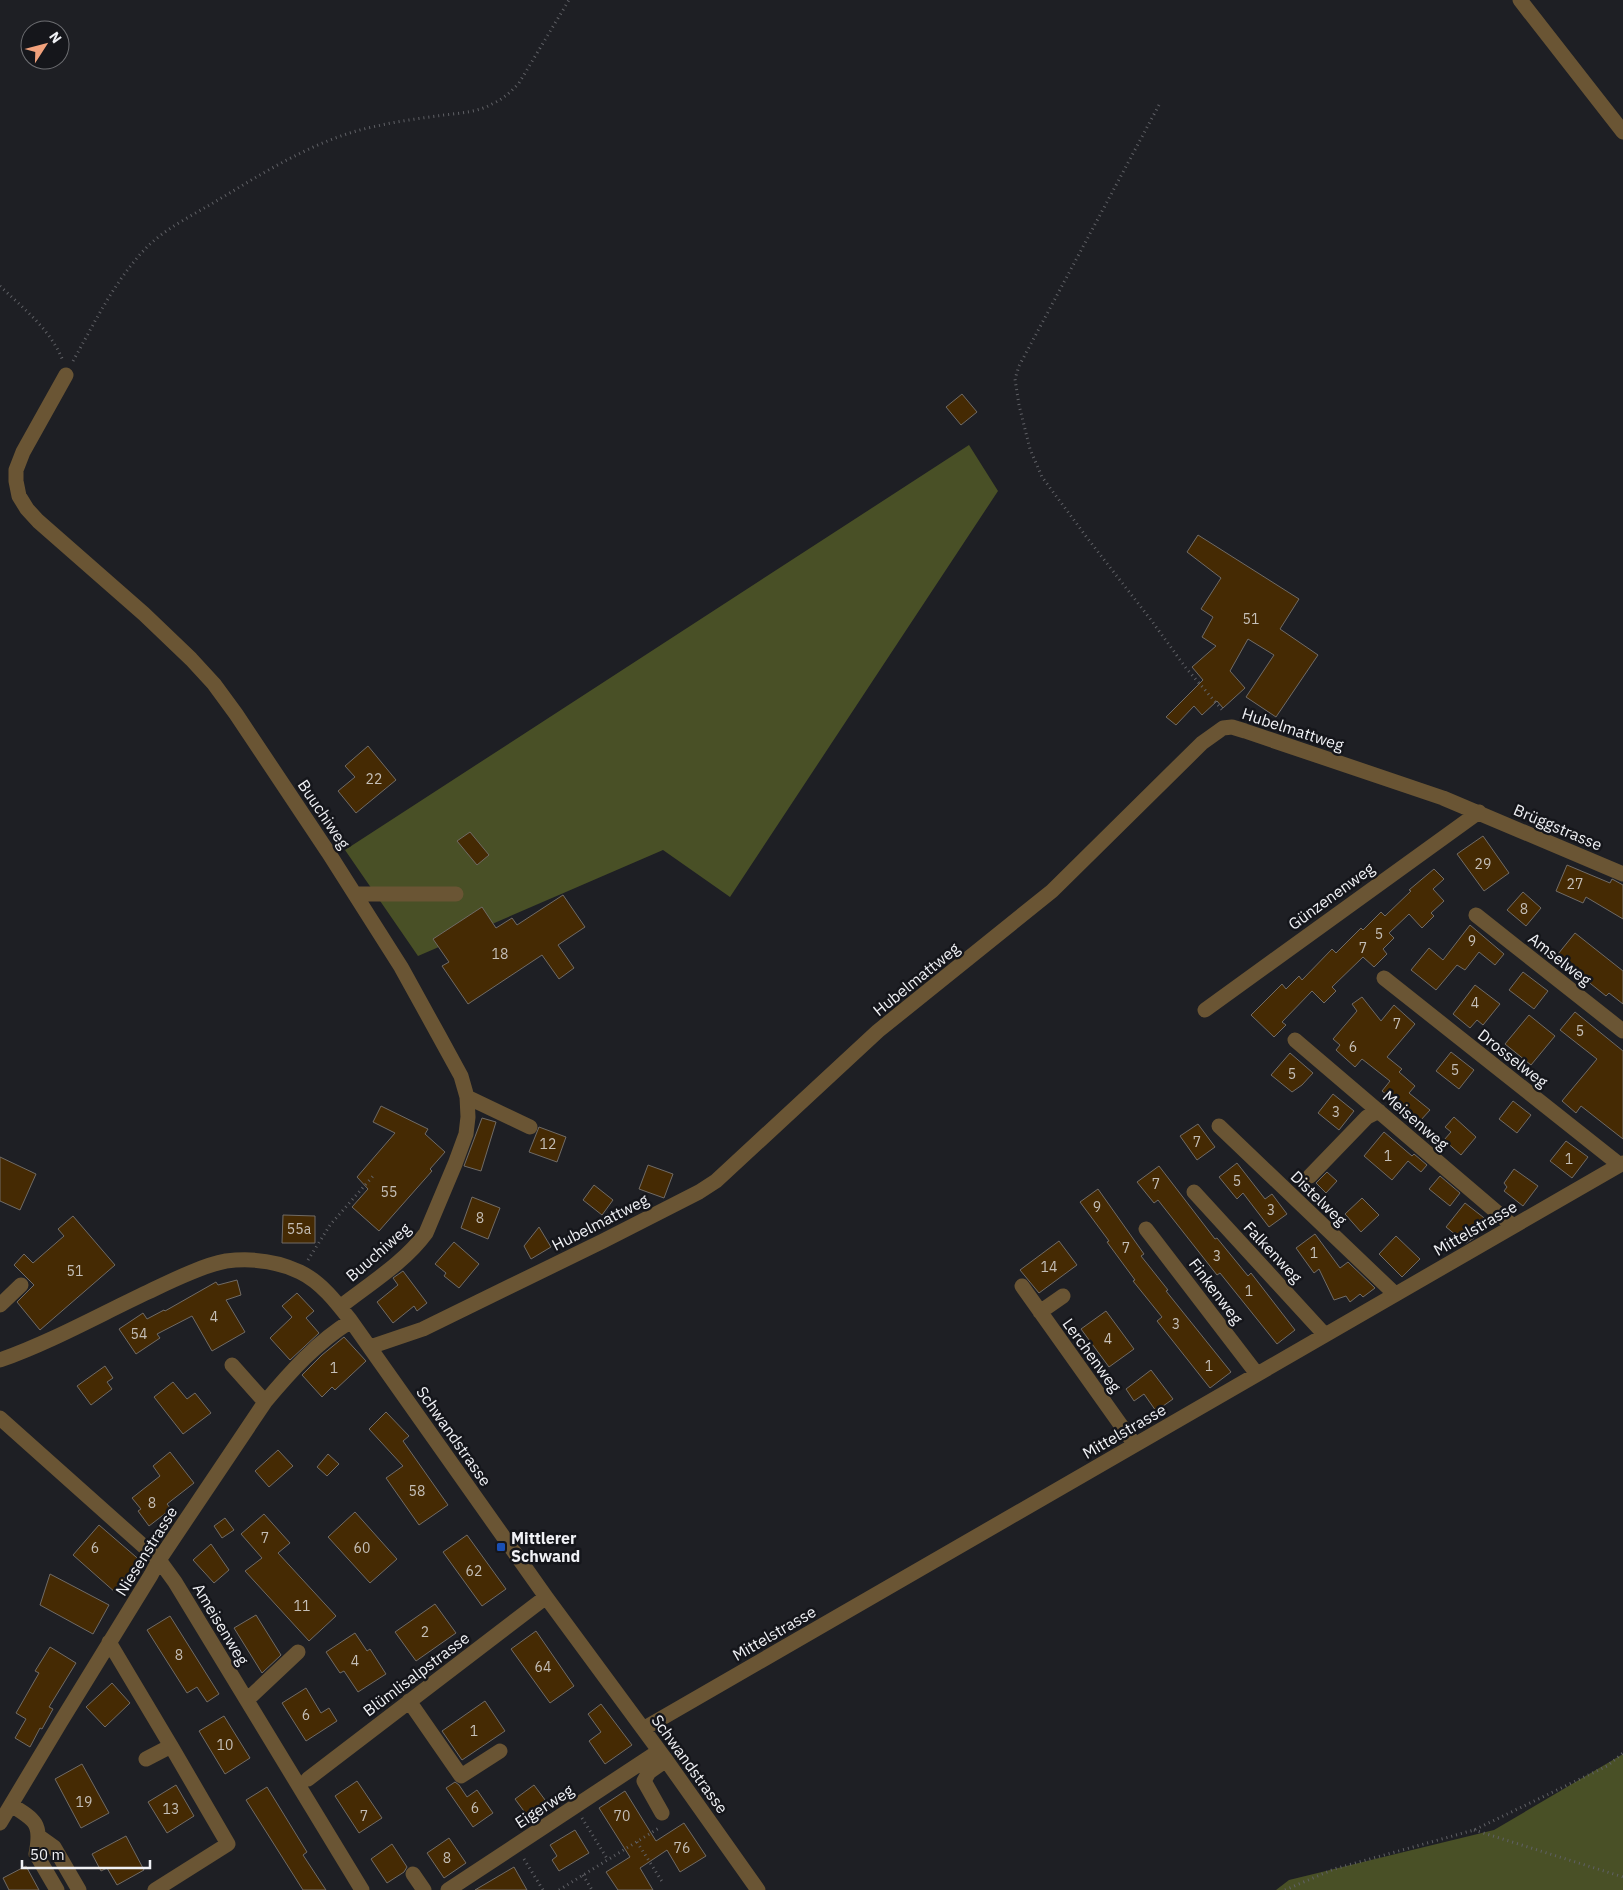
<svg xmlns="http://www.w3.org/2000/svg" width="1623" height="1890" font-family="'IBM Plex Sans',sans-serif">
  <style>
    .forest { fill: #495026 }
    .building { fill: #452a03; stroke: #706b66 }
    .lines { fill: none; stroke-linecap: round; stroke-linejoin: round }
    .path { stroke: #606166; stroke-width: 3; stroke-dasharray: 1 4; stroke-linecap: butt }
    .minor { stroke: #6a5534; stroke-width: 15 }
    .transit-dot { fill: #1a4fb4; stroke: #15161b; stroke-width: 2 }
    .labels { text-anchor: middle; stroke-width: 5; stroke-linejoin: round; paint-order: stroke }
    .number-label { font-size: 14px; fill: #c5bfb8 }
    .street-label { font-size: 16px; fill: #f0f1f5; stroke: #15161b }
    .poi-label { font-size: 16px; font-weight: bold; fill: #f0f1f5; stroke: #15161b; text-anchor: start }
  </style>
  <rect width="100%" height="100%" fill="#1e1f24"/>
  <path class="forest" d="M969 445 998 491 730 897 663 850 418 956 345 850Z
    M1623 1754V1890H1276L1289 1880 1494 1830Z"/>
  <path class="building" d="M962 394 977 412 961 425 946 407Z
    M1198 535 1299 599 1280 629 1318 655 1276 717 1246 697 1274 655 1248 639 1230 671 1245 688 1223 708 1217 701 1202 715 1194 706 1176 725 1166 717 1203 680 1192 667 1216 646 1202 637 1213 617 1201 609 1221 578 1187 552Z
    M368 746 396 780 356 813 338 791 355 777 345 766Z
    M470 832 489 855 477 865 457 841Z
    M1483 836 1509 873 1484 891 1457 854Z
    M1567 865 1610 883 1612 879 1623 885V919L1586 897 1583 903 1556 891Z
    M1434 869 1444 879 1433 889 1444 901 1431 913 1434 916 1422 928 1409 914 1389 933 1394 938 1383 949 1387 954 1374 967 1363 957 1332 987 1336 991 1324 1003 1312 991 1282 1022 1286 1025 1274 1037 1251 1015 1282 984 1286 989 1299 976 1302 980 1332 949 1336 953 1361 928 1363 930 1381 912 1385 916 1411 891 1409 890Z
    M1523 892 1541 908 1526 926 1507 910Z
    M563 895 585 927 558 945 574 968 559 979 542 955 468 1004 442 966 449 962 433 939 482 907 496 928 512 918 517 925Z
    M1470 925 1504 954 1495 965 1479 952 1465 970 1457 965 1436 990 1411 970 1429 948 1443 960Z
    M1575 933 1623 971V1004L1609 993 1606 996 1586 980 1588 978 1558 954Z
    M1523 972 1548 991 1534 1009 1509 990Z
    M1475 985 1500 1004 1483 1025 1477 1020 1470 1028 1453 1014Z
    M1362 997 1381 1021 1394 1005 1415 1024 1387 1057 1402 1069 1399 1072 1415 1086 1409 1093 1430 1110 1420 1121 1382 1091 1390 1081 1362 1059 1355 1067 1336 1050 1340 1045 1333 1039 1357 1011 1352 1004Z
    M1575 1012 1623 1051V1139L1581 1106 1576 1113 1562 1101 1597 1059 1560 1030Z
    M1529 1015 1555 1036 1531 1065 1505 1044Z
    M1451 1052 1474 1070 1459 1089 1436 1071Z
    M1290 1053 1313 1073 1302 1085 1292 1092 1271 1075Z
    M1333 1094 1354 1111 1339 1130 1318 1113Z
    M1513 1101 1531 1115 1517 1133 1499 1119Z
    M381 1106 428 1129 425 1134 445 1152 430 1169 432 1171 379 1231 352 1207 368 1189 357 1177 395 1133 373 1122Z
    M1454 1117 1476 1137 1461 1155 1444 1140 1451 1132 1445 1127Z
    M482 1118 496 1122 481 1171 464 1166Z
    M1198 1124 1215 1147 1197 1160 1180 1136Z
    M539 1127 566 1137 557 1162 529 1152Z
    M1384 1132 1412 1156 1414 1154 1427 1165 1421 1172 1408 1161 1392 1180 1364 1156Z
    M1566 1141 1588 1157 1572 1178 1550 1161Z
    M0 1157 36 1174 20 1210 0 1201Z
    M1237 1163 1265 1199 1272 1194 1287 1214 1269 1227 1243 1193 1237 1199 1219 1177Z
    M648 1165 673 1174 664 1198 639 1189Z
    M1159 1166 1215 1239 1217 1238 1248 1276 1251 1273 1295 1330 1277 1344 1220 1273 1217 1275 1158 1200 1154 1203 1137 1182Z
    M1514 1169 1538 1186 1523 1206 1504 1191 1507 1187 1504 1183Z
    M1327 1172 1337 1181 1326 1193 1316 1183Z
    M1440 1176 1460 1193 1450 1206 1429 1189Z
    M594 1185 613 1200 602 1215 583 1200Z
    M1098 1189 1144 1254 1141 1256 1168 1290 1166 1291 1231 1372 1210 1388 1157 1321 1162 1317 1133 1281 1135 1280 1107 1242 1109 1241 1080 1202Z
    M472 1197 500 1208 488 1239 461 1228Z
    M1362 1198 1379 1215 1361 1232 1345 1214Z
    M1465 1203 1488 1221 1474 1238 1466 1243 1446 1227Z
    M283 1215 315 1216V1243H282Z
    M73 1216 115 1265 40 1330 17 1302 34 1285 14 1265 24 1254 33 1263 64 1236 58 1229Z
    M539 1227 551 1247 531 1259 524 1246Z
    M1315 1234 1340 1268 1348 1262 1375 1288 1363 1297 1360 1294 1350 1302 1346 1296 1334 1300 1319 1269 1314 1273 1296 1248Z
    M1396 1236 1420 1259 1402 1277 1379 1254Z
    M1059 1241 1077 1265 1039 1293 1020 1270Z
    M454 1242 479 1264 459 1288 444 1276 446 1273 435 1264Z
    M403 1271 427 1303 417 1311 414 1306 393 1323 377 1302 398 1285 393 1278Z
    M237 1280 241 1295 226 1300 245 1332 212 1351 192 1316 157 1334 160 1338 136 1354 119 1329 143 1313 147 1319 164 1310 165 1311 216 1282 218 1285Z
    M297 1293 314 1311 306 1318 319 1333 290 1360 270 1338 292 1317 282 1306Z
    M1106 1311 1134 1349 1109 1367 1081 1329Z
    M344 1337 366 1361 335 1390 332 1387 322 1397 302 1375 322 1355Z
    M105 1366 113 1378 107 1382 112 1389 91 1405 77 1386Z
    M1151 1370 1173 1399 1156 1411 1144 1394 1134 1401 1126 1389Z
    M173 1382 187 1399 195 1393 211 1413 183 1434 154 1397Z
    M386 1412 409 1436 403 1441 448 1505 419 1525 386 1478 403 1466 369 1429Z
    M278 1450 293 1466 269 1487 255 1471Z
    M170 1452 194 1483 167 1504 171 1509 149 1526 138 1511 141 1509 132 1498 160 1476 153 1466Z
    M328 1454 339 1464 327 1476 317 1467Z
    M355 1512 397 1559 370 1583 328 1537Z
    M264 1514 290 1543 278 1553 336 1616 309 1641 245 1571 262 1558 241 1534Z
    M225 1518 234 1530 222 1538 214 1526Z
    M99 1525 143 1563 131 1577 127 1574 116 1593 73 1555Z
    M467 1535 506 1589 482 1606 443 1552Z
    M211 1544 229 1570 214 1583 193 1560Z
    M50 1574 109 1605 93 1634 40 1605Z
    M435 1604 456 1633 416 1661 395 1632Z
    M256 1615 281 1655 262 1673 234 1628Z
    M170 1616 219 1694 207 1702 197 1687 187 1693 147 1630Z
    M536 1631 574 1686 550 1703 511 1649Z
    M355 1633 367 1651 370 1649 386 1674 358 1692 344 1671 340 1673 326 1652Z
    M50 1647 76 1663 49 1707 53 1709 42 1729 40 1728 30 1747 15 1738 26 1719 16 1713 39 1673 35 1671Z
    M112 1683 130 1703 105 1727 86 1707Z
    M306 1688 321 1713 329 1708 337 1721 306 1741 282 1703Z
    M485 1701 505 1731 462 1760 442 1731Z
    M601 1704 632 1745 605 1764 589 1741 601 1732 588 1714Z
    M224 1716 250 1758 225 1774 199 1731Z
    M82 1764 109 1813 81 1828 55 1779Z
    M357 1781 382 1818 359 1833 335 1796Z
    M455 1782 459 1785 467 1797 477 1790 493 1813 473 1827 446 1788Z
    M176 1785 194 1816 167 1833 148 1802Z
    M534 1785 551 1808 532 1822 515 1799Z
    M267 1787 307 1852 303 1855 326 1890H303L246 1800Z
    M625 1791 656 1841 684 1823 706 1856 680 1872 667 1850 640 1868 653 1890H618L606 1872 630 1857 599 1808Z
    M575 1830 589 1853 559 1871 552 1860 557 1856 550 1845Z
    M126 1836 144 1870 117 1885 107 1868 101 1871 92 1854Z
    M449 1838 466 1863 444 1878 427 1853Z
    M392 1844 407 1867 404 1872 387 1883 371 1859Z
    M26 1866 39 1890H9L3 1878Z
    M514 1867 527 1890H475Z"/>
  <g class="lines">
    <path class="path" d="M1159 105 1019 366 1015 379 1019 405 1030 449 1042 477 1088 539 1151 620 1186 668 1224 712
      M0 286C24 309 51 330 63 361
      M73 361C95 322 115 280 147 247 165 229 191 216 213 203 265 172 317 138 377 126 399 121 422 118 444 115 461 113 478 112 492 104 503 99 511 92 519 83L569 0
      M308 1260 330 1225 373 1176
      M582 1818 608 1860
      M1474 1830 1623 1877
      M637 1842 663 1883
      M524 1859 543 1890
      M583 1875 592 1890
      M559 1890 659 1828
      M1285 1890 1334 1869 1474 1830 1607 1766 1623 1753"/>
    <path class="minor" d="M1520 0 1623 132
      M66 375 23 452 16 470V481L19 496 27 509 38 521 144 614 191 659 214 684 236 714 328 852 401 967 438 1034 461 1076 467 1097 468 1117 466 1134 455 1164 426 1233C404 1263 369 1284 340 1307
      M355 894H456
      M1476 915 1623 1031
      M1384 978 1620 1165
      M1205 1010 1479 812
      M1295 1040 1513 1226
      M467 1097 530 1127
      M1219 1126 1395 1294
      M1310 1176 1367 1117 1379 1111
      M1194 1192 1325 1335
      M1146 1229 1257 1374
      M1022 1286 1135 1445
      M0 1305 21 1285
      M1040 1312 1063 1296
      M370 1347 423 1329 603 1241 699 1192 716 1181 878 1031 1052 891 1202 743 1223 728 1232 727 1245 731 1443 798 1623 874
      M0 1360C51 1342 99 1315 148 1292 169 1282 203 1265 226 1261 251 1258 277 1261 300 1272 321 1282 337 1303 351 1321L546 1597 666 1760 758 1890
      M232 1365 265 1402
      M0 1418 159 1560 175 1582 362 1890
      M109 1642 171 1746 146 1759
      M247 1700 298 1652
      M409 1701 461 1776 500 1751
      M643 1729 1623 1163
      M308 1779 546 1597
      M11 1805C36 1820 42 1824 36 1854L57 1890
      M662 1813 644 1781 649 1772 666 1760
      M0 1823 60 1723 151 1575 159 1560 265 1402C291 1371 317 1342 351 1321
      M40 1837 54 1847 79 1890
      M413 1874 424 1890
      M155 1890 228 1844 171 1746
      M448 1890 659 1751"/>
  </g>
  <rect class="transit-dot" x="496" y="1542" width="10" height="10" rx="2.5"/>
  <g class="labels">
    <g class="number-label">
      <text x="1251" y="624">51</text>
      <text x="374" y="784">22</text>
      <text x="1483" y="869">29</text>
      <text x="1575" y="889">27</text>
      <text x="1524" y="914">8</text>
      <text x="1379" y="939">5</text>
      <text x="1472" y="946">9</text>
      <text x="1363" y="953">7</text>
      <text x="500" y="959">18</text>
      <text x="1475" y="1008">4</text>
      <text x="1397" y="1029">7</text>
      <text x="1580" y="1036">5</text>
      <text x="1353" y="1052">6</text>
      <text x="1455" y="1075">5</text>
      <text x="1292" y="1079">5</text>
      <text x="1336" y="1117">3</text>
      <text x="1197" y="1147">7</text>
      <text x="548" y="1149">12</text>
      <text x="1388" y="1161">1</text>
      <text x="1569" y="1164">1</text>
      <text x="1237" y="1186">5</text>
      <text x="1156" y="1189">7</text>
      <text x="389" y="1197">55</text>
      <text x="1097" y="1212">9</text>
      <text x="1271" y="1215">3</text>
      <text x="480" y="1223">8</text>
      <text x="299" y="1234">55a</text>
      <text x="1126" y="1253">7</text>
      <text x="1314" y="1258">1</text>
      <text x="1217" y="1261">3</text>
      <text x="1049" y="1272">14</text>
      <text x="75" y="1276">51</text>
      <text x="1249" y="1296">1</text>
      <text x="214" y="1322">4</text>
      <text x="1176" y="1329">3</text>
      <text x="139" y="1339">54</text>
      <text x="1108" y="1344">4</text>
      <text x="1209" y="1371">1</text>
      <text x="334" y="1373">1</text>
      <text x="417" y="1496">58</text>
      <text x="152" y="1508">8</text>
      <text x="265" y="1543">7</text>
      <text x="95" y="1553">6</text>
      <text x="362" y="1553">60</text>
      <text x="474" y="1576">62</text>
      <text x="302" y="1611">11</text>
      <text x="425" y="1637">2</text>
      <text x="179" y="1660">8</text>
      <text x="355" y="1666">4</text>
      <text x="543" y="1672">64</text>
      <text x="306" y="1720">6</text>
      <text x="474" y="1736">1</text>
      <text x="225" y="1750">10</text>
      <text x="84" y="1807">19</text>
      <text x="475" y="1813">6</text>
      <text x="171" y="1814">13</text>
      <text x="364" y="1821">7</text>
      <text x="622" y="1821">70</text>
      <text x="682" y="1853">76</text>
      <text x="447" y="1863">8</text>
    </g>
    <g class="street-label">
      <text transform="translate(1293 729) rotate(18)" y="6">Hubelmattweg</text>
      <text transform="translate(324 814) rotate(56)" y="6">Buuchiweg</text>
      <text transform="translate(1558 827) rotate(23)" y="6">Brüggstrasse</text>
      <text transform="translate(1331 896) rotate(-36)" y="6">Günzenenweg</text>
      <text transform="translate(1560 959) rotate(38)" y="6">Amselweg</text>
      <text transform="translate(916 979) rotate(-39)" y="6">Hubelmattweg</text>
      <text transform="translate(1513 1058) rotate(38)" y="6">Drosselweg</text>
      <text transform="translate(1416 1120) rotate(41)" y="6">Meisenweg</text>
      <text transform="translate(1319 1198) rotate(44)" y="6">Distelweg</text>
      <text transform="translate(600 1222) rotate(-27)" y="6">Hubelmattweg</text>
      <text transform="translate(1475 1228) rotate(-30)" y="6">Mittelstrasse</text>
      <text transform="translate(378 1252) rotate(-41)" y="6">Buuchiweg</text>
      <text transform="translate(1273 1252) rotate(47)" y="6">Falkenweg</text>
      <text transform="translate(1216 1291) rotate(53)" y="6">Finkenweg</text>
      <text transform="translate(1092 1355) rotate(54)" y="6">Lerchenweg</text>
      <text transform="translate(1124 1431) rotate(-30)" y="6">Mittelstrasse</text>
      <text transform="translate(454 1436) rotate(55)" y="6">Schwandstrasse</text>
      <text transform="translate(146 1551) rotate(-58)" y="6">Niesenstrasse</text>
      <text transform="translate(221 1624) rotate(59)" y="6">Ameisenweg</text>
      <text transform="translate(774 1633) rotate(-30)" y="6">Mittelstrasse</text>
      <text transform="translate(416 1674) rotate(-37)" y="6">Blümlisalpstrasse</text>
      <text transform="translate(690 1764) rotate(54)" y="6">Schwandstrasse</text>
      <text transform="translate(544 1806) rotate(-33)" y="6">Eigerweg</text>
    </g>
    <g class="poi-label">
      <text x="511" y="1544">Mittlerer<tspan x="511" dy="18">Schwand</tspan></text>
    </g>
  </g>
  <g transform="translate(45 45) rotate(54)"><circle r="24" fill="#15161b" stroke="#6d6e72"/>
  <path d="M0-4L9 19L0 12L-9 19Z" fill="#f1a17c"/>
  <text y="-8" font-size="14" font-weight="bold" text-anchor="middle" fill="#f0f1f5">N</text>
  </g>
  <path d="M22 1860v8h128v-8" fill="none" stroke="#f0f1f5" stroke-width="2.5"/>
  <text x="30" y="1860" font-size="15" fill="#f0f1f5" stroke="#15161b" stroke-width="4" paint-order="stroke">50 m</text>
</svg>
